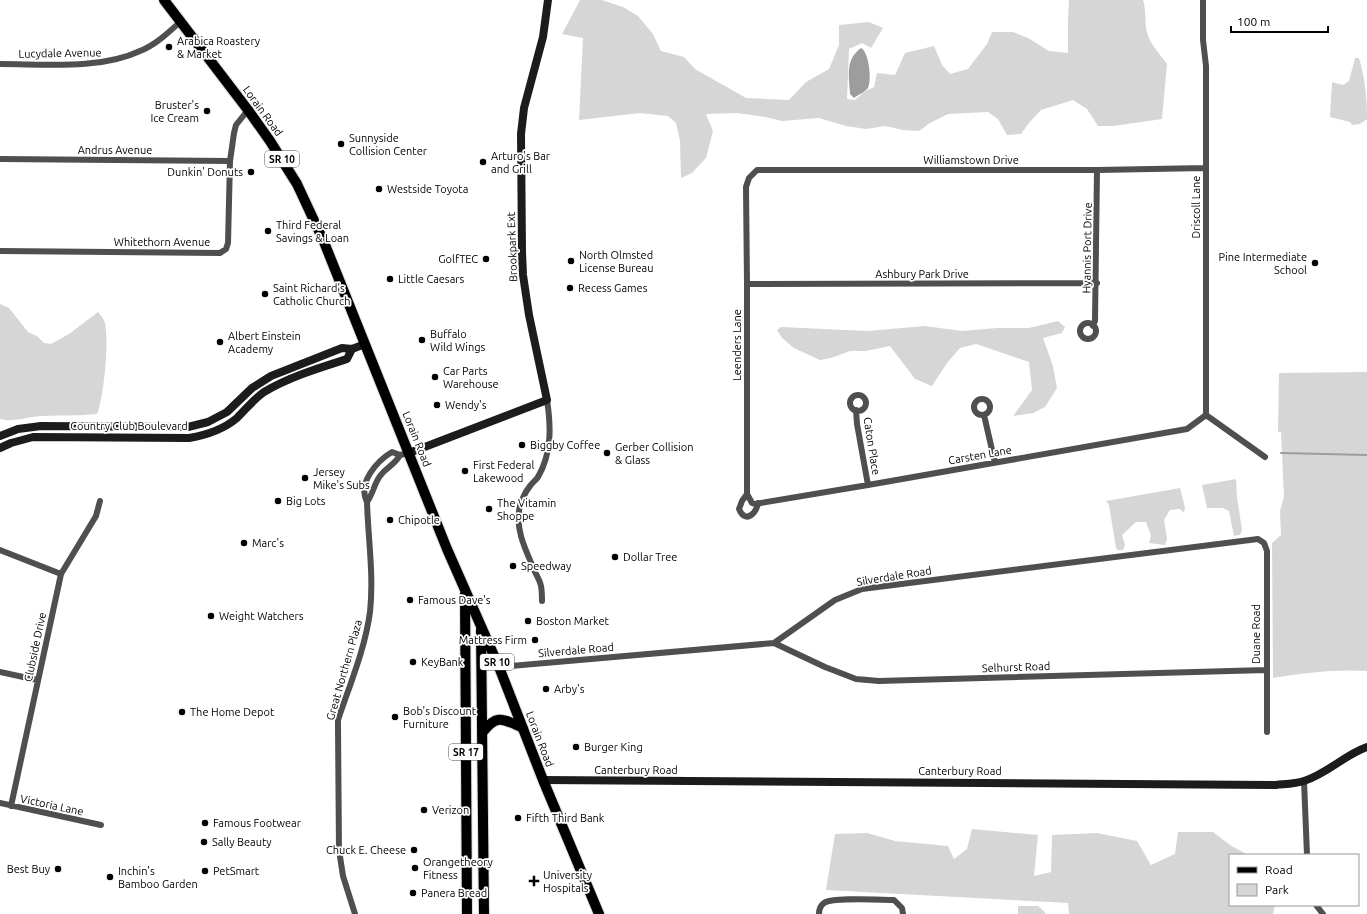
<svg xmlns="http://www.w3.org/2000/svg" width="1367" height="914" font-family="Ubuntu,sans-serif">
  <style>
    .green { fill: #d6d6d6 }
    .water { fill: #9d9d9d }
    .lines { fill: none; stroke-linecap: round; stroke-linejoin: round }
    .stream { stroke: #9d9d9d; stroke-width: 2 }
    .primary-casing { stroke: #dbdbdb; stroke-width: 12 }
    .street { stroke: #4f4f4f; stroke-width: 6 }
    .secondary { stroke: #1c1c1c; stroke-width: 8 }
    .primary { stroke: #000; stroke-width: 10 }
    .poi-dot { fill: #000; stroke: #fff; stroke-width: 1.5 }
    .labels { text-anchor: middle; stroke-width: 3.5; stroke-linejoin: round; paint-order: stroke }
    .shield { fill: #fff; stroke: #4c4c4c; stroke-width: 1 }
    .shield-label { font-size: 10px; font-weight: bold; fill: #000 }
    .poi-label { font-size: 11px; fill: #000; stroke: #fff; text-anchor: start }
    .street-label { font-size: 11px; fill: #000; stroke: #fff }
  </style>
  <rect width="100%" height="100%" fill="#fff"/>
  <path class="green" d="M580 0H602L623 7 638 16 653 34 661 51 684 57 695 69 746 98 789 100 806 82 829 69 839 45V25L869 22 883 28 871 48 862 43 849 49 847 99 855 100 864 92 874 87 877 73 895 75 905 53 934 46 942 65 950 74 968 69 987 44 992 32H1013L1028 38 1049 51 1068 53V21L1069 0H1143C1146 10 1145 18 1146 28 1148 42 1159 53 1167 64L1162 119 1114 126H1098L1087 109 1073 100 1041 110 1029 123 1021 134 1007 135 998 119 988 112 948 114 930 123 919 131 903 130 885 126 866 129 846 126 819 118 782 121 765 117 737 113 706 114 713 131 706 158 692 173 681 178 680 141 676 123 668 116 640 113 579 120 583 38 562 34Z
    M1355 58H1359C1365 78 1367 98 1367 119L1360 124 1352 125 1350 122 1330 117 1332 82 1343 85 1349 81Z
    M0 304 9 308 28 332 37 336 44 343 51 344 69 334 98 312C101 316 104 319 105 323 109 342 104 397 97 414 79 416 61 415 43 416 28 416 15 423 0 419Z
    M1058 321 1065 327 1062 333 1043 338 1053 366 1057 388 1045 407 1033 413 1013 416 1032 390 1029 362 976 344 960 348 947 363 932 386 915 379 890 346 866 351H850L831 358 820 360 794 348 782 338 777 330 781 327 867 331 925 326 962 331 997 328H1029Z
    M1367 372V671C1335 669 1305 673 1273 678L1272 543 1281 535 1280 511 1284 497 1281 432H1278L1279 373Z
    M1236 479 1237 497 1242 530 1240 535 1234 536 1229 511 1223 508H1207L1202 485Z
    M1180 488 1185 508 1184 513 1180 509 1170 510 1164 520 1167 539 1165 545 1149 543 1151 536 1146 522H1136L1122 535 1125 545 1123 550H1118L1116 548 1109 505 1106 501Z
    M972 829 1038 835 1034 876 1051 872 1052 835 1097 833 1137 841 1151 865 1175 854 1178 832H1213L1230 845 1248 855H1230V905H1275L1273 914H1069L1068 903 826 890 835 834 867 833 895 841 948 846 954 859 967 849Z
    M1018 906H1038L1045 912V914H1018Z"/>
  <path class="water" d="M861 48C869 52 872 80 868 88 865 92 858 95 854 98L850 94C849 75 845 60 861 48Z"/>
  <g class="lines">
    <path class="stream" d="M1281 453 1367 455"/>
    <defs>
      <path id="primary" d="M164 0 248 110 270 141 297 184 324 242 447 549 499 667 543 780 599 914
        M465 594 467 914
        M481 630 484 914
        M482 733C497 713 503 719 523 728"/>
    </defs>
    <use href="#primary" class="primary-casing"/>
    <path class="street" d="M1203 0V40L1206 66V415
      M0 64C44 64 100 70 140 51 155 45 168 33 180 22
      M0 159 230 161
      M1206 168 1097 170H757L749 178 746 187 747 284V494L752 503 755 504 868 485 1187 429 1206 415
      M0 251 220 253 226 249 228 243 230 161 234 133 236 125 248 110
      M747 284 1097 283
      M1080 331a8 8 0 1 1 16 0a8 8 0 1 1-16 0Z
      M1093 326 1095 321 1097 170
      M850 403a8 8 0 1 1 16 0a8 8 0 1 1-16 0Z
      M974 407a8 8 0 1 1 16 0a8 8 0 1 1-16 0Z
      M856 410 857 424 868 485
      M984 415 995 463
      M1206 415 1265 457
      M747 494 742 501 739 509C745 524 756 514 758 503
      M367 502C373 494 374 484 380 476 387 466 394 466 400 455
      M0 550 61 574
      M542 601C542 596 542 591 541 586 540 581 537 576 535 572 527 552 516 533 519 511 520 503 525 492 530 486 532 483 536 480 538 477 552 453 551 426 547 400
      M774 643 825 667 856 679 879 681 1266 670
      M499 667 774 643 835 600 862 589 1258 539 1264 543 1267 551V732
      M0 672 37 680
      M1304 781 1307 855
      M0 803 101 825
      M11 806 61 574 96 516 100 501
      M1316 905 1323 914
      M355 914 343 876 339 850 338 727V720C350 684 365 649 370 612 374 575 368 538 367 502 357 483 377 461 392 452L400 455 409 453
      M819 914C819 909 820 906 824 903 833 897 881 900 894 900L902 908 903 914"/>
    <path class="secondary" d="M0 436 18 429 41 426 188 427 208 422 227 412 252 388 271 376 342 348 352 349 365 344
      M0 448 11 443 33 437 189 438C207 435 224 429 237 418 246 409 254 399 264 392 289 377 319 368 347 359L352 349
      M409 453 547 400 529 315 523 275 522 252 521 134 524 108 543 37 548 0
      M543 780 1276 785C1285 784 1295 784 1304 781 1327 774 1344 755 1367 747"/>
    <use href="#primary" class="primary"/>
  </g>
  <g class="poi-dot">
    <circle cx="169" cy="47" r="4"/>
    <circle cx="207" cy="111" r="4"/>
    <circle cx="341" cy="144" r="4"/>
    <circle cx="483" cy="162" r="4"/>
    <circle cx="251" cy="172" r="4"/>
    <circle cx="379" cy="189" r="4"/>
    <circle cx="268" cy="231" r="4"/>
    <circle cx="486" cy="259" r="4"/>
    <circle cx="571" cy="261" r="4"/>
    <circle cx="1315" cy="263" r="4"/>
    <circle cx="390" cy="279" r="4"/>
    <circle cx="570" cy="288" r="4"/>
    <circle cx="265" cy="294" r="4"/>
    <circle cx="422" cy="340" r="4"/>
    <circle cx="220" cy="342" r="4"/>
    <circle cx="435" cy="377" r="4"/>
    <circle cx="437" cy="405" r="4"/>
    <circle cx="522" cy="445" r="4"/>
    <circle cx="607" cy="453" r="4"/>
    <circle cx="465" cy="471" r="4"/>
    <circle cx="305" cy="478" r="4"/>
    <circle cx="278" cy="501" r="4"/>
    <circle cx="489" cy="509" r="4"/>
    <circle cx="390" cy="520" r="4"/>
    <circle cx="244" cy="543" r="4"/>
    <circle cx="615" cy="557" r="4"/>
    <circle cx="513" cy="566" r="4"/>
    <circle cx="410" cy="600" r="4"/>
    <circle cx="211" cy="616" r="4"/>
    <circle cx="528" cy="621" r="4"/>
    <circle cx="535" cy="640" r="4"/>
    <circle cx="413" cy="662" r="4"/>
    <circle cx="546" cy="689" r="4"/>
    <circle cx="182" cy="712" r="4"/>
    <circle cx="395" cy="717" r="4"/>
    <circle cx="576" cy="747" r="4"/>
    <circle cx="424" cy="810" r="4"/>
    <circle cx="518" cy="818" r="4"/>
    <circle cx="205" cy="823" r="4"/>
    <circle cx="204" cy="842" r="4"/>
    <circle cx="414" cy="850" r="4"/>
    <circle cx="415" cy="868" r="4"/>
    <circle cx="58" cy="869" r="4"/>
    <circle cx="205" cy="871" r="4"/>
    <circle cx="110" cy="877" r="4"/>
    <path d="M532 875h4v4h4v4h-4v4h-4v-4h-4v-4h4z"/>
    <circle cx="413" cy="893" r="4"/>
  </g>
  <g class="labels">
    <g class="shield">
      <rect x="265" y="151" width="34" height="16" rx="3"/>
      <rect x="480" y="654" width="34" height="16" rx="3"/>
      <rect x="449" y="744" width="34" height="16" rx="3"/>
    </g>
    <g class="shield-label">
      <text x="282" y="163">SR 10</text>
      <text x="497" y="666">SR 10</text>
      <text x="466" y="756">SR 17</text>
    </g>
    <g class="poi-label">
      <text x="177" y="45">Arabica Roastery<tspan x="177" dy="13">&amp; Market</tspan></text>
      <text x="199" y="109" text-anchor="end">Bruster's<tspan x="199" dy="13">Ice Cream</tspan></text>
      <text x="349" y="142">Sunnyside<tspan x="349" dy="13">Collision Center</tspan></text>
      <text x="491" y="160">Arturo's Bar<tspan x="491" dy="13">and Grill</tspan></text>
      <text x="243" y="176" text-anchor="end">Dunkin' Donuts</text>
      <text x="387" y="193">Westside Toyota</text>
      <text x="276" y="229">Third Federal<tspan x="276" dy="13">Savings &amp; Loan</tspan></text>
      <text x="579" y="259">North Olmsted<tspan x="579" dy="13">License Bureau</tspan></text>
      <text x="1307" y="261" text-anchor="end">Pine Intermediate<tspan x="1307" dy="13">School</tspan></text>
      <text x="478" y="263" text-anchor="end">GolfTEC</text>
      <text x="398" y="283">Little Caesars</text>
      <text x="273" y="292">Saint Richard's<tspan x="273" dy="13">Catholic Church</tspan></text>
      <text x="578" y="292">Recess Games</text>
      <text x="430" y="338">Buffalo<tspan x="430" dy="13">Wild Wings</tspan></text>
      <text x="228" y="340">Albert Einstein<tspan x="228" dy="13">Academy</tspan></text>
      <text x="443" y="375">Car Parts<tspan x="443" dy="13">Warehouse</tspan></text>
      <text x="445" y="409">Wendy's</text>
      <text x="530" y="449">Biggby Coffee</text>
      <text x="615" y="451">Gerber Collision<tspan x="615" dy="13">&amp; Glass</tspan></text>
      <text x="473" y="469">First Federal<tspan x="473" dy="13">Lakewood</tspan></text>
      <text x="313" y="476">Jersey<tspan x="313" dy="13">Mike's Subs</tspan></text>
      <text x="286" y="505">Big Lots</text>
      <text x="497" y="507">The Vitamin<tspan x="497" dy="13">Shoppe</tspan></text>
      <text x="398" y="524">Chipotle</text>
      <text x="252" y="547">Marc's</text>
      <text x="623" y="561">Dollar Tree</text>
      <text x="521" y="570">Speedway</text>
      <text x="418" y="604">Famous Dave's</text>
      <text x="219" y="620">Weight Watchers</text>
      <text x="536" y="625">Boston Market</text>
      <text x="527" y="644" text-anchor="end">Mattress Firm</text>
      <text x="421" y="666">KeyBank</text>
      <text x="554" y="693">Arby's</text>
      <text x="403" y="715">Bob's Discount<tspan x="403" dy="13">Furniture</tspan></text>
      <text x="190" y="716">The Home Depot</text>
      <text x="584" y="751">Burger King</text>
      <text x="432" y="814">Verizon</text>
      <text x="526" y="822">Fifth Third Bank</text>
      <text x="213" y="827">Famous Footwear</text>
      <text x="212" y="846">Sally Beauty</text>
      <text x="406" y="854" text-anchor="end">Chuck E. Cheese</text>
      <text x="423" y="866">Orangetheory<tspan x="423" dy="13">Fitness</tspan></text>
      <text x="50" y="873" text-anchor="end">Best Buy</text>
      <text x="118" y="875">Inchin's<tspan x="118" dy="13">Bamboo Garden</tspan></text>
      <text x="213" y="875">PetSmart</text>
      <text x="543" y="879">University<tspan x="543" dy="13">Hospitals</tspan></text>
      <text x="421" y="897">Panera Bread</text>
    </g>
    <g class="street-label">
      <text transform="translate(60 53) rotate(-1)" y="4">Lucydale Avenue</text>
      <text transform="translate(263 111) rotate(54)" y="4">Lorain Road</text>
      <text x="115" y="154">Andrus Avenue</text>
      <text x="971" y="164">Williamstown Drive</text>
      <text transform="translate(1196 207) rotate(-90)" y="4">Driscoll Lane</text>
      <text x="162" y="246">Whitethorn Avenue</text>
      <text transform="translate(512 247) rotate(-92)" y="4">Brookpark Ext</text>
      <text transform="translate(1087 248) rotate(-89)" y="4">Hyannis Port Drive</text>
      <text x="922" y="278">Ashbury Park Drive</text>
      <text transform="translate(737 345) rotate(-90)" y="4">Leenders Lane</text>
      <text x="129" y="430">Country Club Boulevard</text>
      <text transform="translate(417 439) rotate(68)" y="4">Lorain Road</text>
      <text transform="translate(872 446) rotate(81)" y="4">Caton Place</text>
      <text transform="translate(980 455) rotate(-10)" y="4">Carsten Lane</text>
      <text transform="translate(894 576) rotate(-9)" y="4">Silverdale Road</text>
      <text transform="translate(1256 634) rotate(-90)" y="4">Duane Road</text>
      <text transform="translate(35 647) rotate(-78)" y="4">Clubside Drive</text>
      <text transform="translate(576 650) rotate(-5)" y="4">Silverdale Road</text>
      <text transform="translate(1016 667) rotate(-2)" y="4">Selhurst Road</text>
      <text transform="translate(344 670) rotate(-74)" y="4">Great Northern Plaza</text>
      <text transform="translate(540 739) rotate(69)" y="4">Lorain Road</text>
      <text x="636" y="774">Canterbury Road</text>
      <text x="960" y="775">Canterbury Road</text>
      <text transform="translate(52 805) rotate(12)" y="4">Victoria Lane</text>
    </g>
  </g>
  <rect x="1229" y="854" width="130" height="52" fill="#ffffff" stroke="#999999"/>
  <rect x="1237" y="867" width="20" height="6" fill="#000000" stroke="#999999"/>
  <text x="1265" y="874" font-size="12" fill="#000000">Road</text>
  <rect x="1237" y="884" width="20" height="12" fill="#d6d6d6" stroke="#999999"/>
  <text x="1265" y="894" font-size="12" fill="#000000">Park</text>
  <path d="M1231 26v6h97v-6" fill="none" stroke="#000000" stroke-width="2"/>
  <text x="1237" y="26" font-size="12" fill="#000000" stroke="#ffffff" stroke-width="3" paint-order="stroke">100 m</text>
</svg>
